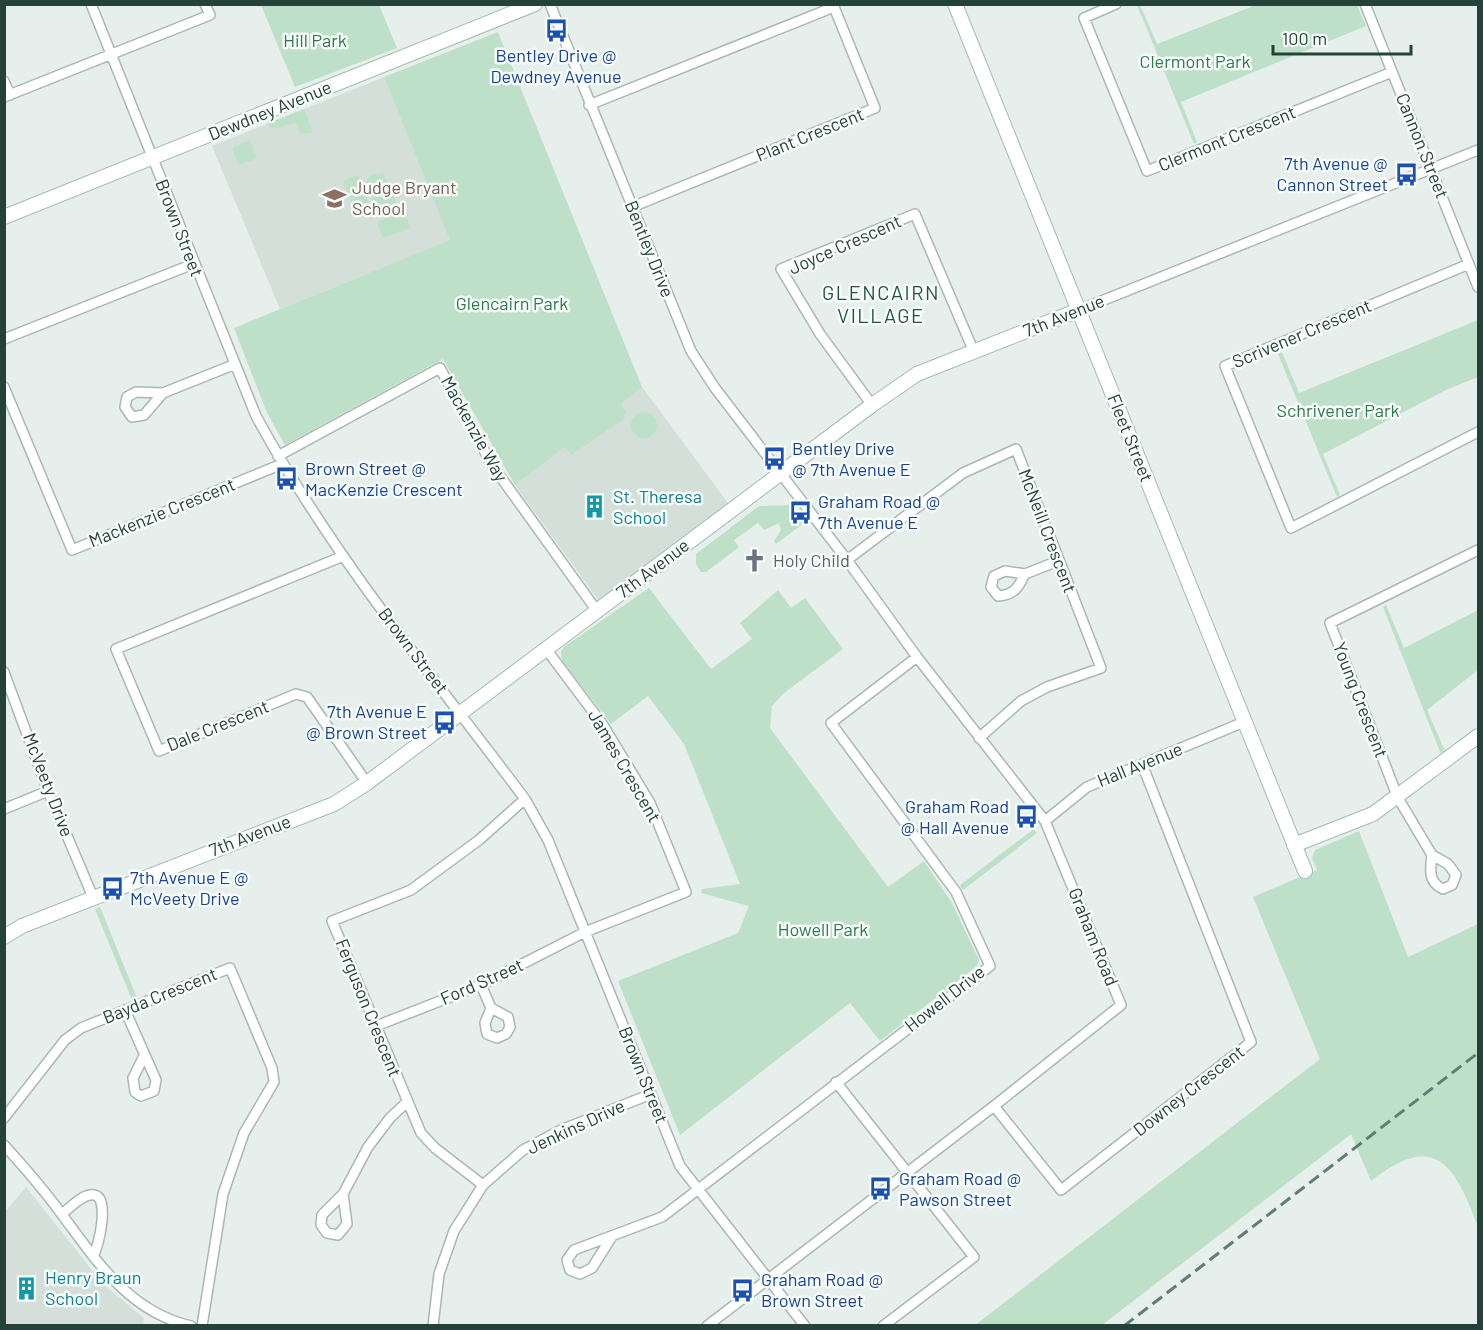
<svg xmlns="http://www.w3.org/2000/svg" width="1483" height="1330" font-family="Barlow,sans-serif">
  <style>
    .built { fill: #d4dfda }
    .green { fill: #bfe0c8 }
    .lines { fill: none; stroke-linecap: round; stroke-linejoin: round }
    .street-casing { stroke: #a8b8b2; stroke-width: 12 }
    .secondary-casing { stroke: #a4bbb3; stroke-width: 16 }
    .street { stroke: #fff; stroke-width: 9 }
    .secondary { stroke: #fff; stroke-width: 14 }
    .rail { stroke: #5f7d75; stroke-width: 3; stroke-dasharray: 12 6; stroke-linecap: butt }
    .labels { text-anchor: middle; stroke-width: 5; stroke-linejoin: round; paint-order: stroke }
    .park-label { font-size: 18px; fill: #2d7a4b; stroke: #f7fbf9 }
    .transit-label { font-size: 18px; fill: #164399; stroke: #f7fbf9; text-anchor: start }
    .street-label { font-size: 18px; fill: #24423a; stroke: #f7fbf9 }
    .education-label { font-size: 18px; fill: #785e54; stroke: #f7fbf9; text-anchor: start }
    .culture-label { font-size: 18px; fill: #0d838f; stroke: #f7fbf9; text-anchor: start }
    .worship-label { font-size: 18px; fill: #5b616d; stroke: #f7fbf9; text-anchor: start }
    .neighbourhood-label { font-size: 20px; letter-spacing: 1.5px; fill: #1f5548; stroke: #f7fbf9 }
  </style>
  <rect width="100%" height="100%" fill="#e6efeb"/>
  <path class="built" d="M384 77 451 240 280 309 212 146Z
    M642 387 728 503 599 601 515 485Z
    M26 1187 103 1284 144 1318 143 1325H5L4 1213Z"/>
  <path class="green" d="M261 5H379L397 48 295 87Z
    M1137 5H1140L1157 44 1256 5H1357L1366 26 1181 102 1197 142 1194 144Z
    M498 32 642 387 621 404 626 412 623 420 571 455 565 447 515 485 443 359 285 445 267 413 234 328 450 240 384 77Z
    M304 109 313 133 301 134 295 123 272 129 267 124Z
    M249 140 257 158 239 165 232 148Z
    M383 173 399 209 380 216 365 184 370 176Z
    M358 175 370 205 355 211 343 181Z
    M404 212 411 228 383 238 377 222Z
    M1478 320V377L1446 390 1323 454 1340 495 1337 497 1278 354 1282 352 1299 393Z
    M631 425a13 13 0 1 1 26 0a13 13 0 1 1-26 0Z
    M792 505 804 523 776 544 774 541 781 530 779 523 764 530 758 523 734 540 739 547 706 572H701L696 564V554L759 506Z
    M649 588 711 669 752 639 740 623 778 590 791 608 805 598 843 649 784 693 772 706 770 728 888 887 924 861 952 903 979 960 977 966 880 1041 850 1003 680 1135 618 981 738 933 749 906 701 893 702 889 740 884 684 744 648 696 611 724 562 661 561 651 565 646Z
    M1386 605 1404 648 1478 610V670L1427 710 1445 751 1441 754 1383 607Z
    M1034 829 1037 833 963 890 960 885Z
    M1359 831 1408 957 1478 924V1227C1455 1165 1435 1130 1371 1181L1351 1134 1102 1325 974 1326 1320 1059 1253 897 1317 870 1312 858 1315 850Z
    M100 907 137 998 132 1000 95 909Z"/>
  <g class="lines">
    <defs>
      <path id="street" d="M91 4 256 416C331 554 431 674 525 799L548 840 680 1166 805 1326
        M550 4 691 351 715 388 847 560 917 657 1045 821 1121 1005 994 1106 707 1326
        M1116 4 1084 18 1147 171 1392 72
        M1365 4 1478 287
        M4 81 10 95
        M4 97 210 15 205 4
        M589 105 834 7 875 108 632 207
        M1469 264 1225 366 1291 528 1478 432
        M1079 310 1478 150
        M4 339 193 264
        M4 387 72 550 282 464
        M163 393 144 415 132 417 125 407 127 397 136 392 163 393 233 365
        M872 405 820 334 781 269 915 214 974 352
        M278 456 440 368 492 465 597 611
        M341 557 116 649 159 751 296 694 307 697 367 783
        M847 560 963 473 1016 449 1101 668 1047 687 1021 701 979 738
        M1025 574C1018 588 1014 595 998 596L991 587 994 576 1005 571 1025 574 1058 561
        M4 672 48 791 93 897
        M4 809 48 791
        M1045 821 1087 787 1244 722
        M1432 855C1430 870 1428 882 1443 889L1452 885 1456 875 1448 864 1432 855 1398 798 1330 623 1478 550
        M481 985 491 1008 508 1017 510 1027 506 1034 497 1038 487 1034 485 1023 491 1008
        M125 1010 156 1080 154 1091 141 1096 135 1092 133 1078 144 1056
        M376 1026 481 985 585 932 686 892 650 803 603 725 546 649
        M836 1082 974 1257 883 1326
        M994 1106 1061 1190 1251 1042 1142 764
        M4 1118 65 1040 81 1028 230 968 272 1068 274 1082 244 1133 223 1194 202 1326
        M4 1145C25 1168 45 1191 63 1216 98 1263 130 1312 191 1326
        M483 1185 435 1148 421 1133 332 921 411 890 479 840 525 799
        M343 1194 347 1224 338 1235 327 1233 321 1225 322 1215 343 1194 368 1147 390 1118 407 1102
        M62 1214C70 1208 83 1193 94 1195 110 1197 99 1247 93 1256
        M611 1238 592 1268 580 1274 570 1270 567 1260 574 1250 662 1217 990 966 956 892 831 723 917 657
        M433 1326 439 1274 454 1231 483 1185 523 1150 561 1130 651 1094"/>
      <path id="secondary" d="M955 4 1305 871
        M4 217 535 4
        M1294 845 1373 814 1478 736
        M4 937 22 926 334 804 367 783 872 405 917 374 1079 310"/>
    </defs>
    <use href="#street" class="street-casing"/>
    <use href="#secondary" class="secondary-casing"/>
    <use href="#street" class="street"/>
    <use href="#secondary" class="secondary"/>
    <path class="rail" d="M1124 1326 1478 1053"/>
  </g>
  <defs>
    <symbol id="bus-bare" viewBox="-9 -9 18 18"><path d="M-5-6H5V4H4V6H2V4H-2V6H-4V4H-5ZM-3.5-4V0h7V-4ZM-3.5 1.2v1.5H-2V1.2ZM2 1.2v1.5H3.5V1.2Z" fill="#1a4fb4" stroke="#f7fbf9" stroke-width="2.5" paint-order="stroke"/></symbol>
    <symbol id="school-bare" viewBox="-9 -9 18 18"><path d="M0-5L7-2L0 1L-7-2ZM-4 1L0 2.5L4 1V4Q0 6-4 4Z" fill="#8d6e63" stroke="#f7fbf9" stroke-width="2.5" paint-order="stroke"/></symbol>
    <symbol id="building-bare" viewBox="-9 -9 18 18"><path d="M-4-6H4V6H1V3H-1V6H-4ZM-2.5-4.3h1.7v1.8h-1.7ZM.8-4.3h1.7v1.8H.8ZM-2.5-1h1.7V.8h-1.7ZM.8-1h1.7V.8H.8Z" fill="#0f9aa8" stroke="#f7fbf9" stroke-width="2.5" paint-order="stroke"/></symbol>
    <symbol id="church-bare" viewBox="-9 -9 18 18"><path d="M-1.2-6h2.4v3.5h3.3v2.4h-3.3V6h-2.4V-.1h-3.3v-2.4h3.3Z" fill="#6b7280" stroke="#f7fbf9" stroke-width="2.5" paint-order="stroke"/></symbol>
  </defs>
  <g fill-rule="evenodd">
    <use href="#bus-bare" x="540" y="14" width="33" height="33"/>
    <use href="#bus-bare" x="1390" y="158" width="33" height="33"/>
    <use href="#school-bare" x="318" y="182" width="33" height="33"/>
    <use href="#bus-bare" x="758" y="442" width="33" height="33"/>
    <use href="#bus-bare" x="270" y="462" width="33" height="33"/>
    <use href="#building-bare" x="578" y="490" width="33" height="33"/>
    <use href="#bus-bare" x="784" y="496" width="33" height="33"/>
    <use href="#church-bare" x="738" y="544" width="33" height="33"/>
    <use href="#bus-bare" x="428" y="706" width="33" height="33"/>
    <use href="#bus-bare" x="1010" y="800" width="33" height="33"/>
    <use href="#bus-bare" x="96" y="872" width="33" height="33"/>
    <use href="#bus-bare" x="864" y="1172" width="33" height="33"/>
    <use href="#building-bare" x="10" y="1272" width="33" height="33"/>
    <use href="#bus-bare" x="726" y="1274" width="33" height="33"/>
  </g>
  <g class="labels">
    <g class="park-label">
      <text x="315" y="47">Hill Park</text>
      <text x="1195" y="68">Clermont Park</text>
      <text x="512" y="310">Glencairn Park</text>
      <text x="1338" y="417">Schrivener Park</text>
      <text x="823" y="936">Howell Park</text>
    </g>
    <g class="transit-label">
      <text x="556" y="62" text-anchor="middle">Bentley Drive @<tspan x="556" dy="21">Dewdney Avenue</tspan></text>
      <text x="1388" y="170" text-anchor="end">7th Avenue @<tspan x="1388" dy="21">Cannon Street</tspan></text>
      <text x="792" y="455">Bentley Drive<tspan x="792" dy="21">@ 7th Avenue E</tspan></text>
      <text x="305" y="475">Brown Street @<tspan x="305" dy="21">MacKenzie Crescent</tspan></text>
      <text x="818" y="508">Graham Road @<tspan x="818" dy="21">7th Avenue E</tspan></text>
      <text x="427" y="718" text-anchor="end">7th Avenue E<tspan x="427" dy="21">@ Brown Street</tspan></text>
      <text x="1009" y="813" text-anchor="end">Graham Road<tspan x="1009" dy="21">@ Hall Avenue</tspan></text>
      <text x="130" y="884">7th Avenue E @<tspan x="130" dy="21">McVeety Drive</tspan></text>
      <text x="899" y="1185">Graham Road @<tspan x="899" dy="21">Pawson Street</tspan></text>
      <text x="761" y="1286">Graham Road @<tspan x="761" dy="21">Brown Street</tspan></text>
    </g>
    <g class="street-label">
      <text transform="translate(270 111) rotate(-22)" y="6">Dewdney Avenue</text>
      <text transform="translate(810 135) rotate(-22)" y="6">Plant Crescent</text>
      <text transform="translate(1227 139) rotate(-22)" y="6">Clermont Crescent</text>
      <text transform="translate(1422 146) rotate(68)" y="6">Cannon Street</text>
      <text transform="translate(179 228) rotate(69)" y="6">Brown Street</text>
      <text transform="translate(845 245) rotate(-24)" y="6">Joyce Crescent</text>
      <text transform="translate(649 249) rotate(68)" y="6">Bentley Drive</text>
      <text transform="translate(1064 316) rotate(-22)" y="6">7th Avenue</text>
      <text transform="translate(1302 334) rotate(-23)" y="6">Scrivener Crescent</text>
      <text transform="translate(474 429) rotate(61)" y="6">Mackenzie Way</text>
      <text transform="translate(1130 438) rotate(68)" y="6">Fleet Street</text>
      <text transform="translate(162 513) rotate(-22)" y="6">Mackenzie Crescent</text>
      <text transform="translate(1047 531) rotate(69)" y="6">McNeill Crescent</text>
      <text transform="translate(653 569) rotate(-37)" y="6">7th Avenue</text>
      <text transform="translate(413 651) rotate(53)" y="6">Brown Street</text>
      <text transform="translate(1360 700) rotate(69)" y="6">Young Crescent</text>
      <text transform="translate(218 726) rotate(-22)" y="6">Dale Crescent</text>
      <text transform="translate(1140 765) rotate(-22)" y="6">Hall Avenue</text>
      <text transform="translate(624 766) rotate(60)" y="6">James Crescent</text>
      <text transform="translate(48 785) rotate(69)" y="6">McVeety Drive</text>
      <text transform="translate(250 836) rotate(-21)" y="6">7th Avenue</text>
      <text transform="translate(1093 937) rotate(68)" y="6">Graham Road</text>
      <text transform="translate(482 982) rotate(-24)" y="6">Ford Street</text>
      <text transform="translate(160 996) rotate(-22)" y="6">Bayda Crescent</text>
      <text transform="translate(945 999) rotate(-38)" y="6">Howell Drive</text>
      <text transform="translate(368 1008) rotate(68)" y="6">Ferguson Crescent</text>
      <text transform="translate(643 1075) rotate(68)" y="6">Brown Street</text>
      <text transform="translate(1189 1091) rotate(-38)" y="6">Downey Crescent</text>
      <text transform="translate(576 1127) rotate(-25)" y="6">Jenkins Drive</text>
    </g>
    <g class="education-label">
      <text x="352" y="194">Judge Bryant<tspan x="352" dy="21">School</tspan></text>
    </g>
    <g class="culture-label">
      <text x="613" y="503">St. Theresa<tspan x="613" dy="21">School</tspan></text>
      <text x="45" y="1284">Henry Braun<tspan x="45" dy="21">School</tspan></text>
    </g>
    <g class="worship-label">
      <text x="773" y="567">Holy Child</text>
    </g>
    <g class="neighbourhood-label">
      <text x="881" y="300">GLENCAIRN<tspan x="881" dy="23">VILLAGE</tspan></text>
    </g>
  </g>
  <rect width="1483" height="1330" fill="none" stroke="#24423a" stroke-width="12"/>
  <path d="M1273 45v9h138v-9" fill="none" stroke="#24423a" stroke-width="3"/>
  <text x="1282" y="45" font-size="18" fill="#24423a" stroke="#f7fbf9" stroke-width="4.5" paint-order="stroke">100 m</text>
</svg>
